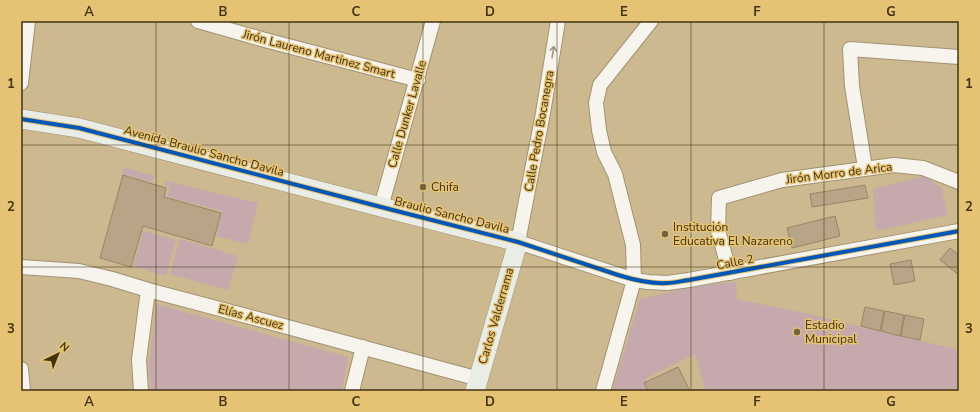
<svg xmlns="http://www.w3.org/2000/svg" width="980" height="412" font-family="'Nunito Sans',sans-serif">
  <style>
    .green { fill: #c6a9ac }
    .building { fill: #b8a588; stroke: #988566 }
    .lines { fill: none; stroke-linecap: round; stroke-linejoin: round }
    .street-casing { stroke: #a29271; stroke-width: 16 }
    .secondary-casing { stroke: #a29271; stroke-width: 20 }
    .street { stroke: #f7f4ee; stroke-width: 14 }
    .secondary { stroke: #eaece6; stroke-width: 19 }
    .cycleway-casing { stroke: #e6c275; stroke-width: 6 }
    .cycleway { stroke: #0057b8; stroke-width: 4 }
    .oneway { stroke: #9c9480 }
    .grid { fill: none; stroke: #423413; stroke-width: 1; stroke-opacity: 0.55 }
    .poi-dot { fill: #72633e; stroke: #e6c275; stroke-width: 1.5 }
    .labels { text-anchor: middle; stroke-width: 3; stroke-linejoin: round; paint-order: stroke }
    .street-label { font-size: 12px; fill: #423413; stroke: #e6c275 }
    .poi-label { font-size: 12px; fill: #423413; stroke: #e6c275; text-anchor: start }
    .neatline { fill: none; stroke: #423413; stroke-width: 1.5 }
    .grid-label { font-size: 13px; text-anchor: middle; font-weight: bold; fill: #423413 }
  </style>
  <rect width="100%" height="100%" fill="#ccb98f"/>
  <path class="green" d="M123 167 154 176 152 182 122 174Z
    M923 176 941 187 948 215 876 231 873 189Z
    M166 181 258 203 248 244 216 236 222 211 167 197 170 187 165 186Z
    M143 231 176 240 166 276 133 266Z
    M180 239 238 256 228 290 170 274Z
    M736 282 737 299 809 314 959 350V391H706L695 354 645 379 650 391H612L640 299 704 284Z
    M156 304 348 357 342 391H151L149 365Z"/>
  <path class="building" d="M123 175 166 188 164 197 221 213 212 246 143 226 131 267 100 258Z
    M865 185 868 198 812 207 810 194Z
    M835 216 840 236 792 248 787 228Z
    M950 248 959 255V275L940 260Z
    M911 260 915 281 894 285 890 264Z
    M865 307 884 311 880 331 861 326Z
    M885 311 904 315 900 336 881 331Z
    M905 315 924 319 920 340 901 336Z
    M678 367 690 391H648L644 383Z"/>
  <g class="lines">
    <defs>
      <path id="street" d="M198 21 265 40 418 80
        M558 21 543 113 518 242 634 280 648 282 667 283 689 280 959 231
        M21 83 28 21
        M865 168 852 86 850 49 959 57
        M381 207 433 21
        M21 267 79 271 112 279 148 290 258 319 479 379
        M730 273 718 231 719 198 782 180 894 165 923 168 959 182
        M21 369 23 391
        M141 391 139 360 148 290
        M352 391 363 347
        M603 391 609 370 634 280 633 245 615 174 604 152 599 130 596 103 600 85 651 21"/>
      <path id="secondary" d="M21 119 79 128 381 207 518 242 475 391"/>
    </defs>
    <use href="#street" class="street-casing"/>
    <use href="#secondary" class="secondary-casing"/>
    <use href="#street" class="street"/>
    <use href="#secondary" class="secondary"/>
    <defs>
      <path id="cycleway" d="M21 119 79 128 381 207 518 242 618 275C634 280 650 284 667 283 674 283 681 281 689 280L959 231"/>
    </defs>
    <use href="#cycleway" class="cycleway-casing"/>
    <use href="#cycleway" class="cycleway"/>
  </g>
  <defs><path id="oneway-shaft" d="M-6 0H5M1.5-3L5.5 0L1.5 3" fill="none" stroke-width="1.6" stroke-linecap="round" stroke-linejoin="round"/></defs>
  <use class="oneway" href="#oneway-shaft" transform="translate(553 52) rotate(-81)"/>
  <path class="grid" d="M156 21V391M289 21V391M423 21V391M557 21V391M691 21V391M824 21V391M21 145H959M21 267H959"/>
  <g class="poi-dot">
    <circle cx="423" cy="187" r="4"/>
    <circle cx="665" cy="234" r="4"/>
    <circle cx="797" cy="332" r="4"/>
  </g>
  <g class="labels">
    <g class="street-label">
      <text transform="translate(319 54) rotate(15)" y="4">Jirón Laureno Martinez Smart</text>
      <text transform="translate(407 114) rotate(-74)" y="4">Calle Dunker Lavalle</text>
      <text transform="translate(539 131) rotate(-80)" y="4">Calle Pedro Bocanegra</text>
      <text transform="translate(204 151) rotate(15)" y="4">Avenida Braulio Sancho Davila</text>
      <text transform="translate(839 173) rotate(-7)" y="4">Jirón Morro de Arica</text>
      <text transform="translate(452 215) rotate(14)" y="4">Braulio Sancho Davila</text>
      <text transform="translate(735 262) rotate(-11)" y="4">Calle 2</text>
      <text transform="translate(496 316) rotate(-74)" y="4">Carlos Valderrama</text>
      <text transform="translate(251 317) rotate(15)" y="4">Elías Ascuez</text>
    </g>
    <g class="poi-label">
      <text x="431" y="191">Chifa</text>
      <text x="673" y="231">Institución<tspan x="673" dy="14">Educativa El Nazareno</tspan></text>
      <text x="805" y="329">Estadio<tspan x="805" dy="14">Municipal</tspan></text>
    </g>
  </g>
  <rect width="980" height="412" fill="none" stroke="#e6c275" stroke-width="44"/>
  <g transform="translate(58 354) rotate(43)" stroke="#e6c275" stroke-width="3" paint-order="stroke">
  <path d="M0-3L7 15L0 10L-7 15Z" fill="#423413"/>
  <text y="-6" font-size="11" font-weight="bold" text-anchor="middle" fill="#423413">N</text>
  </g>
  <rect x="22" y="22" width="936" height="368" class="neatline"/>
  <g class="grid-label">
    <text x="89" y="16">A</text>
    <text x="223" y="16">B</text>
    <text x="356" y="16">C</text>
    <text x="490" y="16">D</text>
    <text x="624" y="16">E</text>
    <text x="757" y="16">F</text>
    <text x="891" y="16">G</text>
    <text x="11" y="88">1</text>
    <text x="969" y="88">1</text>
    <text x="11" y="211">2</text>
    <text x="969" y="211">2</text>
    <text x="11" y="333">3</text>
    <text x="969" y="333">3</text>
    <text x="89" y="406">A</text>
    <text x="223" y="406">B</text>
    <text x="356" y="406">C</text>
    <text x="490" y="406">D</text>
    <text x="624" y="406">E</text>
    <text x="757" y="406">F</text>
    <text x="891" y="406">G</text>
  </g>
</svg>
